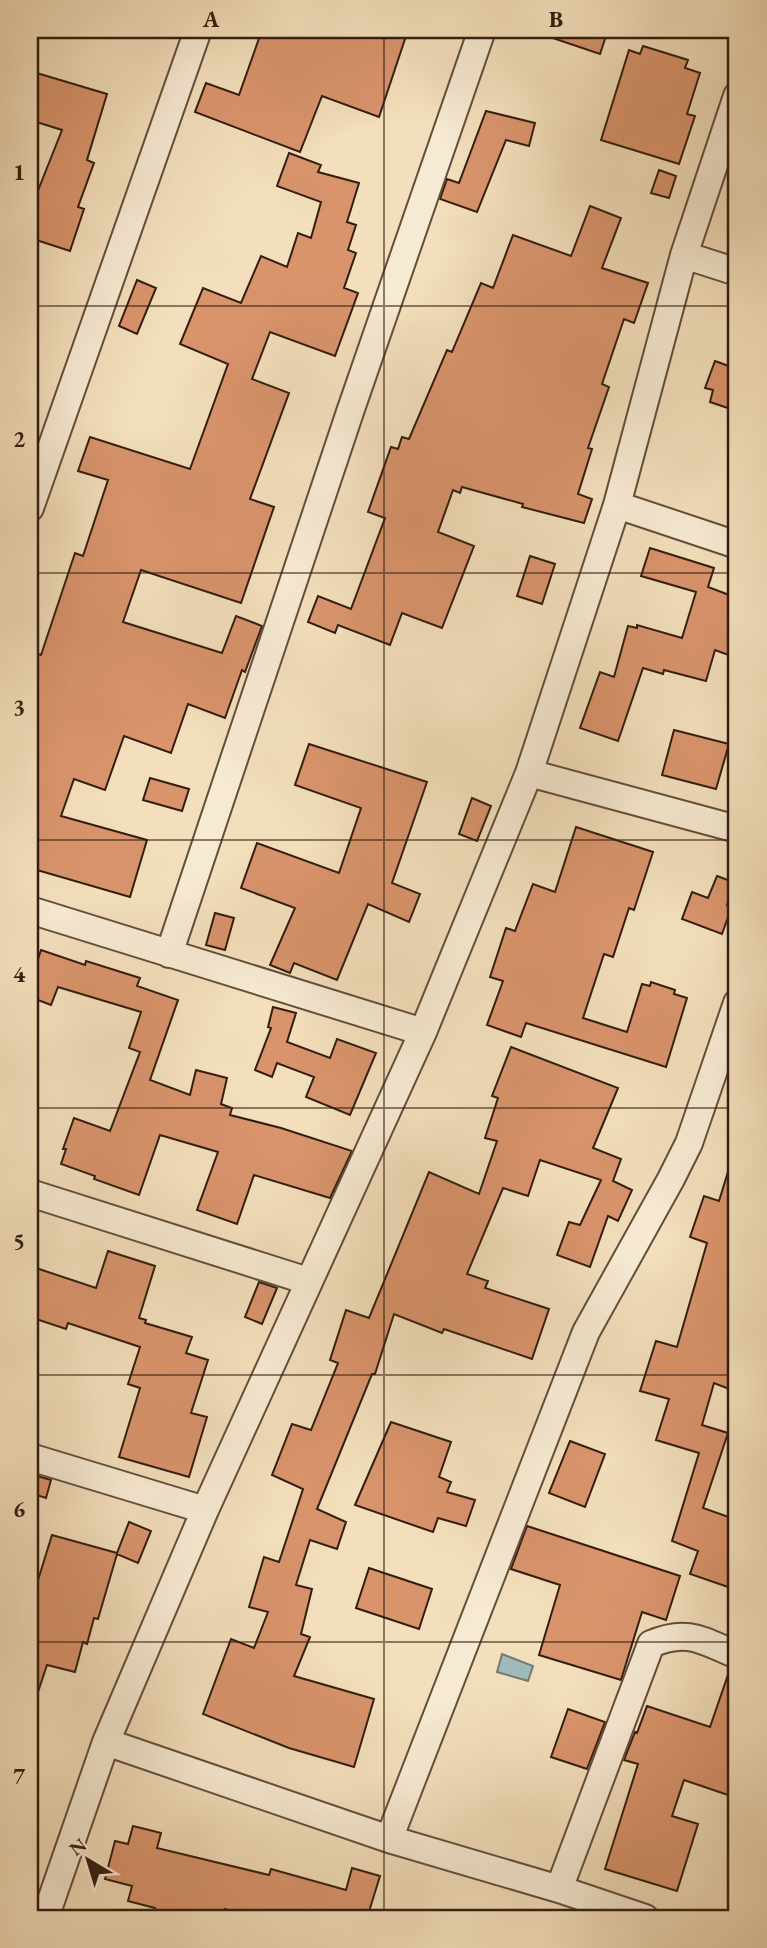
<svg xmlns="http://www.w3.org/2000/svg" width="767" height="1948" font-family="'EB Garamond',serif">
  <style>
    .water { fill: #a0baba; stroke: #747b76; stroke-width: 2 }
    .building { fill: #d9946c; stroke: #331d10; stroke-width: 2 }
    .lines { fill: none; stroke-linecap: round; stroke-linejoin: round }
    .minor-casing { stroke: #634e3b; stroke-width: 30 }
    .minor { stroke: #f7ead3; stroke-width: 26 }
    .grid { fill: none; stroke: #331d10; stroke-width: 2; stroke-opacity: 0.55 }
    .neatline { fill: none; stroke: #331d10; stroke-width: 2.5 }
    .grid-label { font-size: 23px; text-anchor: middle; font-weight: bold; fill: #331d10 }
  </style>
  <rect width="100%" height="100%" fill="#f3dfbb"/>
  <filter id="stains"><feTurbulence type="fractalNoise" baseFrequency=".00286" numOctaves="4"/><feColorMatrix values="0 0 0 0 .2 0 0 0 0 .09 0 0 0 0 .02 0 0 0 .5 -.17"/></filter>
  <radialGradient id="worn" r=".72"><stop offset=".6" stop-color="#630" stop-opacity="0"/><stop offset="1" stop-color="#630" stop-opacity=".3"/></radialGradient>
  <path class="water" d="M502 1654 533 1666 528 1681 497 1672Z"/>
  <path class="building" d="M262 30H408L379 117 322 96 300 152 195 112 206 83 239 95Z
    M538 30H587L606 36 600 54 538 33Z
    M643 46 688 60 685 68 700 73 687 114 695 116 679 164 601 140 629 50 640 54Z
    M30 71 107 94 87 160 94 163 78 207 84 209 70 251 30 238V190L37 193 62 130 30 120Z
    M486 111 535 123 529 146 506 140 477 212 440 199 447 179 459 183Z
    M289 153 321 165 318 172 359 183 347 222 356 225 348 250 356 253 344 288 358 293 335 356 270 332 252 379 289 393 250 499 274 507 241 603 141 570 123 622 222 653 236 616 262 626 245 672 242 670 225 718 188 704 171 753 124 736 105 790 74 779 61 816 147 840 130 897 30 868V651L41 655 75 553 83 556 108 480 78 471 90 437 190 469 228 364 180 344 203 288 241 303 261 256 287 267 298 233 311 238 321 202 277 186Z
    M659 170 676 176 669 198 651 193Z
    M590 206 621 218 602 268 648 283 634 323 624 319 602 384 609 387 588 448 592 449 578 494 592 499 584 523 522 507 523 504 462 487 460 493 453 490 438 532 474 546 442 628 402 613 390 645 338 625 335 633 308 622 318 596 351 609 385 518 368 512 391 447 398 449 402 437 409 439 447 350 452 352 481 283 493 288 513 235 571 256Z
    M137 280 156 288 137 334 119 326Z
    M715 361 737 369V411L710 402 713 390 705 388Z
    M650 548 714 568 708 587 737 598V658L715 650 706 681 664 670 663 674 643 668 618 741 580 728 600 672 614 677 628 626 637 628V625L682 638 696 592 641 576Z
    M530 556 555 564 542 604 517 596Z
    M674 730 729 744 716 789 662 775Z
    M309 744 427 782 392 883 420 894 409 922 368 904 337 980 294 963 290 973 270 965 295 908 241 888 257 843 339 873 361 808 295 785Z
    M150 778 189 789 182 811 143 800Z
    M472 798 491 806 477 841 459 834Z
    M576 827 653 852 634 910 629 908 613 957 604 954 583 1018 627 1032 642 984 650 986 651 982 675 990 674 994 687 998 666 1067 526 1023 521 1037 487 1025 503 981 490 977 506 928 515 931 533 884 555 892Z
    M717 876 736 883 727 905 732 906 722 934 682 919 692 892 708 898Z
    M215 913 234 918 225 950 206 945Z
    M41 950 85 965 86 961 140 978 137 986 178 1000 150 1080 190 1095 196 1070 227 1078 221 1104 232 1108 230 1115 281 1128 352 1151 330 1198 254 1175 237 1224 197 1210 218 1152 160 1135 139 1195 94 1179 95 1176 61 1164 66 1149H63L74 1118 110 1131 140 1052 129 1048 141 1012 58 987 51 1005 30 997V983Z
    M273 1007 296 1013 287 1042 330 1058 337 1039 376 1053 350 1115 306 1097 314 1077 277 1063 272 1077 255 1070 271 1028 268 1027Z
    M511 1047 618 1088 593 1148 621 1159 613 1181 632 1190 618 1221 608 1216 590 1267 557 1255 569 1222 580 1225 601 1180 540 1160 528 1196 503 1188 467 1274 488 1281 485 1288 549 1309 532 1359 444 1329 442 1333 394 1314 375 1374H372L317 1509 346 1522 337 1549 310 1540 296 1585 312 1589 301 1634 310 1637 294 1676 374 1699 354 1767 289 1748 203 1714 231 1639 254 1648 268 1612 249 1607 264 1557 279 1562 303 1489 272 1475 292 1424 311 1430 338 1363 330 1360 346 1310 369 1318 429 1172 479 1194 497 1141 485 1138 498 1098 492 1096Z
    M732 1159 737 1160V1392L714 1383 702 1425 728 1433 703 1508 737 1520V1590L690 1574 698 1551 672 1541 699 1453 656 1440 669 1399 640 1391 656 1341 677 1347 707 1243 690 1237 704 1196 719 1201Z
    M108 1251 155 1266 139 1318 146 1320 145 1323 192 1337 186 1353 208 1360 191 1413 207 1417 189 1477 119 1457 140 1388 128 1384 140 1347 68 1323 66 1329 30 1317V1266L96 1288Z
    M259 1282 277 1288 262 1324 245 1317Z
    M391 1422 451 1442 439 1477 451 1482 447 1492 475 1500 466 1526 438 1518 433 1532 355 1505Z
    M570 1441 605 1454 585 1507 549 1493Z
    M30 1474 51 1480 46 1498 30 1493Z
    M129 1522 151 1531 138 1563 117 1554 98 1619 94 1618 87 1644 83 1642 75 1672 47 1665 33 1707H30V1606L52 1535 117 1553Z
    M527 1526 680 1576 666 1620 642 1612 621 1680 539 1655 560 1585 511 1569Z
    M369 1568 432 1589 419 1629 356 1608Z
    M730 1669 737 1670V1798L684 1780 672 1816 698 1824 677 1891 605 1869 638 1764 624 1760 635 1732 637 1733 647 1706 710 1727Z
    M568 1709 605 1722 587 1769 551 1757Z
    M133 1826 161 1833 157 1848 269 1875 271 1869 346 1890 352 1868 380 1876 367 1918H260L225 1909 222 1918H175L154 1912 155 1908 128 1901 132 1886 105 1879 115 1841 128 1844Z"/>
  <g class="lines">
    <defs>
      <path id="minor" d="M684 255 737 272
        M617 505 737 545
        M30 508 198 30
        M529 773 737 829
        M30 910 423 1032
        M169 954 350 412 482 30
        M30 1193 308 1281
        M30 1457 205 1510
        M106 1742 389 1839 559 1889 645 1918
        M389 1839 586 1332 671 1179 689 1143 737 1003
        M559 1889 651 1644C688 1628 703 1641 737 1655
        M45 1918 106 1742 205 1510 423 1032 529 773 617 505 684 255 737 96"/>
    </defs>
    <use href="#minor" class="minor-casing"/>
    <use href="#minor" class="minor"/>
  </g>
  <path class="grid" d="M384 30V1918M30 306H737M30 573H737M30 840H737M30 1108H737M30 1375H737M30 1642H737"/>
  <rect width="767" height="1948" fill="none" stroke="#f3dfbb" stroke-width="77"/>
  <g transform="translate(88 1860) rotate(322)" stroke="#f7ead3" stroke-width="5" paint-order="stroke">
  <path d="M0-5L12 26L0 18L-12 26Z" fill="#331d10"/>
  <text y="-10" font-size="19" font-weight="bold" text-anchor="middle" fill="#331d10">N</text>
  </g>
  <rect x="38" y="38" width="690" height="1872" class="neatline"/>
  <g class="grid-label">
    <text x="211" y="27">A</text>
    <text x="556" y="27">B</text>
    <text x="19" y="180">1</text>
    <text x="19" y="447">2</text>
    <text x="19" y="715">3</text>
    <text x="19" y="982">4</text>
    <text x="19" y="1249">5</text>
    <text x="19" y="1517">6</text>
    <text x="19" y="1784">7</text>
  </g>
  <rect width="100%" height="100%" filter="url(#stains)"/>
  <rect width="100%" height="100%" fill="url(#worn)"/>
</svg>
